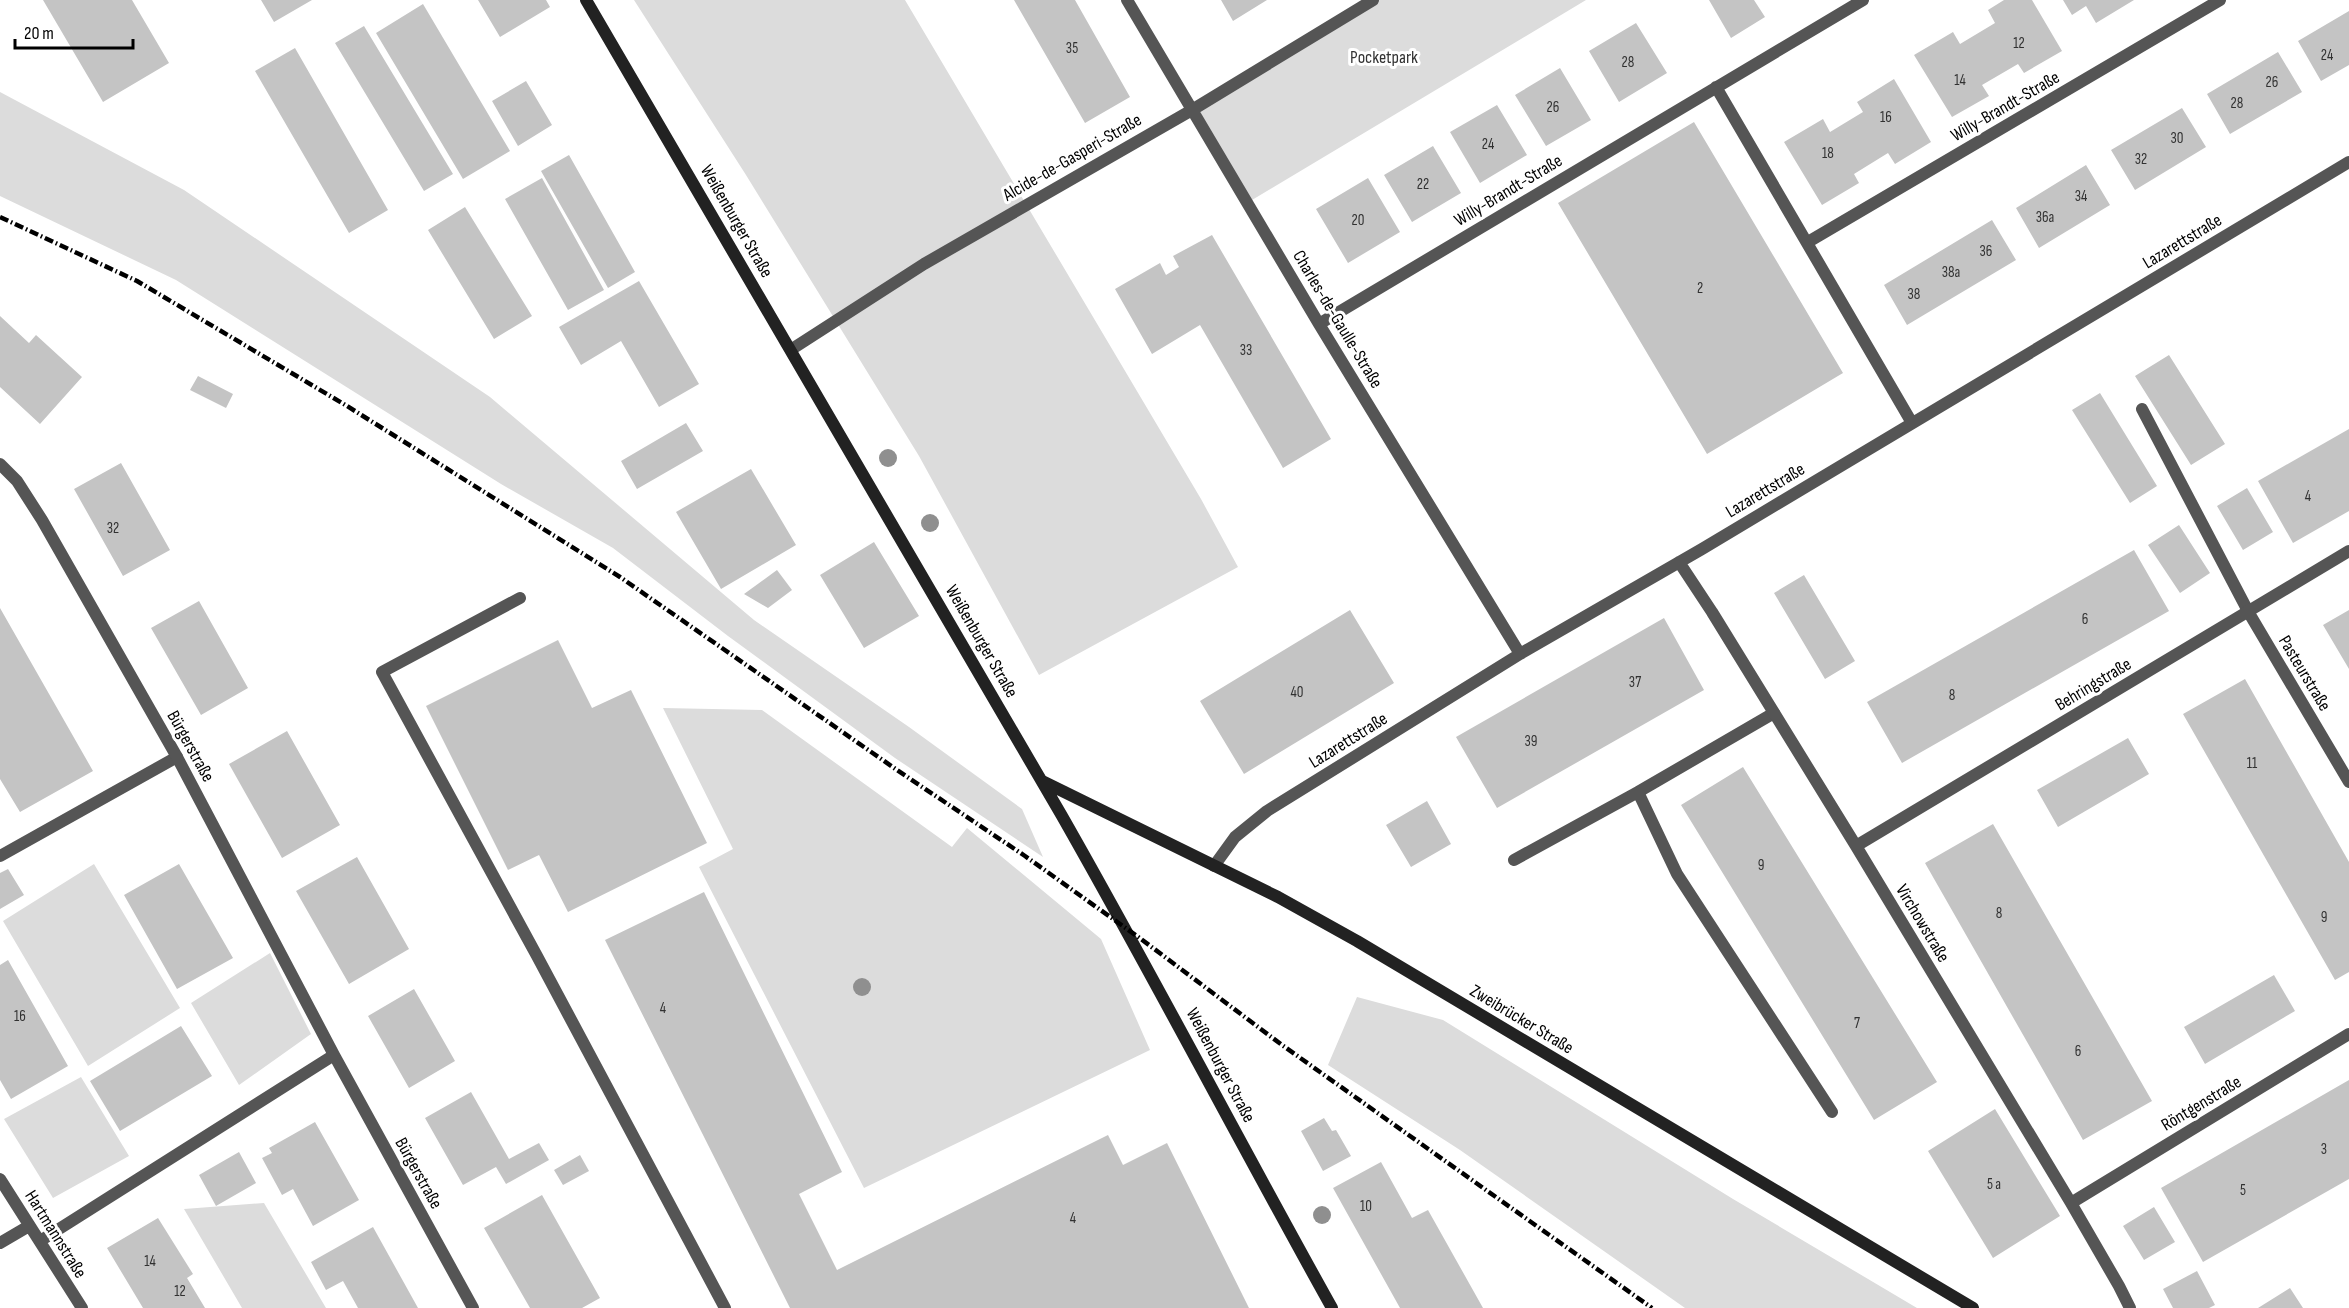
<svg xmlns="http://www.w3.org/2000/svg" width="2349" height="1308" font-family="'Sofia Sans Condensed',sans-serif">
  <style>
    .green { fill: #dcdcdc }
    .building { fill: #c4c4c4 }
    .lines { fill: none; stroke-linecap: round; stroke-linejoin: round }
    .lane { stroke: #555; stroke-width: 12 }
    .street { stroke: #555; stroke-width: 12 }
    .secondary { stroke: #222; stroke-width: 12 }
    .rail { stroke: #000; stroke-width: 4.5; stroke-dasharray: 9 3 1.5 3; stroke-linecap: butt }
    .tree { fill: #8f8f8f }
    .labels { text-anchor: middle; stroke-width: 6; stroke-linejoin: round; paint-order: stroke }
    .number-label { font-size: 15px; fill: #313131 }
    .park-label { font-size: 18px; fill: #333; stroke: #fff }
    .street-label { font-size: 18px; fill: #000; stroke: #fff }
  </style>
  <rect width="100%" height="100%" fill="#fff"/>
  <path class="green" d="M634 0H905L1201 499 1238 567 1039 675 919 456 746 175Z
    M1373 0H1586L1247 203 1192 110Z
    M0 92 184 190 490 397 754 620 909 727 1022 809 1043 857 895 758 728 636 613 548 501 484 176 280 0 196Z
    M663 708 762 710 952 847 967 828 1101 939 1150 1050 864 1188 699 867 733 849Z
    M94 864 180 1008 88 1066 3 921Z
    M270 953 311 1034 239 1085 191 1003Z
    M1357 997 1443 1020 1733 1199 1917 1308H1685L1460 1150 1328 1065Z
    M81 1077 129 1156 53 1198 4 1119Z
    M264 1203 326 1308H242L184 1209Z"/>
  <path class="building" d="M43 0H132L169 63 103 102Z
    M261 0H312L274 22Z
    M478 0H546L550 7 500 37Z
    M1014 0H1075L1130 97 1085 123Z
    M1221 0H1267L1233 21Z
    M1709 0H1754L1765 17 1731 38Z
    M2004 0H2032L2062 51 2024 73 2018 64 1982 85 1989 96 1952 117 1914 55 1953 32 1960 44 1995 23 1988 10Z
    M2063 0H2134L2096 23 2086 6 2072 15Z
    M423 4 510 151 463 179 376 33Z
    M2349 11V65L2321 81 2298 41Z
    M1636 23 1667 73 1619 102 1589 51Z
    M364 26 453 174 424 191 335 43Z
    M295 48 388 210 349 233 255 71Z
    M2278 52 2302 92 2230 134 2207 94Z
    M1560 68 1591 120 1546 146 1515 95Z
    M1894 79 1931 142 1895 164 1888 153 1854 174 1859 183 1822 205 1784 142 1823 119 1830 132 1863 112 1857 102Z
    M526 81 552 125 518 146 492 101Z
    M1497 105 1527 155 1480 183 1450 132Z
    M2182 108 2206 147 2135 190 2111 150Z
    M1694 122 1843 373 1707 454 1558 203Z
    M1433 146 1461 193 1412 222 1384 175Z
    M569 155 635 272 608 288 541 171Z
    M2086 165 2110 205 2039 248 2016 208Z
    M542 178 604 290 568 310 505 199Z
    M1368 178 1400 232 1348 263 1316 209Z
    M465 207 532 316 494 339 428 230Z
    M1992 220 2016 260 1907 325 1884 285Z
    M1212 235 1331 439 1283 468 1200 325 1152 354 1115 289 1160 263 1166 275 1179 267 1173 256Z
    M639 281 699 384 659 407 621 341 581 365 559 327Z
    M0 316 29 343 36 335 82 377 40 424 0 387Z
    M2169 355 2225 444 2191 465 2135 376Z
    M198 376 233 394 226 408 190 390Z
    M2100 393 2157 486 2130 503 2072 410Z
    M686 423 703 451 637 489 621 461Z
    M2349 429V511L2293 543 2258 481Z
    M121 463 170 550 123 576 74 489Z
    M751 469 796 545 721 589 676 512Z
    M2247 488 2273 532 2243 550 2217 506Z
    M2179 525 2210 573 2180 593 2148 545Z
    M874 542 919 616 864 648 820 575Z
    M2134 550 2169 611 1902 763 1867 702Z
    M777 570 792 590 768 608 744 594Z
    M1804 575 1855 661 1825 679 1774 593Z
    M199 601 248 688 201 715 151 628Z
    M0 608 93 771 20 812 0 779Z
    M1350 610 1394 683 1244 774 1200 701Z
    M2349 610V669L2323 625Z
    M1664 618 1704 690 1497 808 1456 737Z
    M558 640 592 708 631 690 707 843 568 912 539 855 508 870 426 706Z
    M2245 679 2349 862V972L2335 980 2183 714Z
    M287 731 340 825 282 858 229 764Z
    M2128 738 2149 774 2058 827 2037 790Z
    M1743 767 1937 1082 1874 1120 1681 805Z
    M1427 801 1451 844 1411 867 1386 825Z
    M1993 824 2152 1101 2083 1140 1925 863Z
    M357 857 409 949 349 984 296 891Z
    M179 864 233 958 177 989 124 895Z
    M8 869 24 895 0 909V873Z
    M704 892 842 1172 799 1194 837 1270 1108 1135 1123 1165 1167 1143 1249 1308H790L605 940Z
    M8 960 68 1066 11 1099 0 1080V965Z
    M2274 975 2295 1011 2205 1064 2184 1027Z
    M414 989 455 1061 409 1088 368 1016Z
    M181 1026 212 1076 120 1131 90 1081Z
    M2349 1080V1179L2203 1262 2161 1188Z
    M471 1092 509 1159 539 1143 549 1160 506 1184 496 1167 463 1185 425 1118Z
    M1995 1109 2060 1216 1993 1258 1928 1151Z
    M1324 1118 1332 1131 1336 1130 1351 1156 1323 1171 1301 1131Z
    M315 1122 359 1200 313 1226 293 1189 282 1195 262 1158 272 1153 269 1148Z
    M239 1152 256 1183 216 1206 199 1175Z
    M580 1155 589 1171 563 1185 554 1170Z
    M1381 1162 1412 1218 1428 1210 1483 1308H1400L1333 1188Z
    M542 1195 600 1298 582 1308H530L484 1228Z
    M2154 1207 2175 1242 2144 1260 2123 1226Z
    M158 1218 193 1274 187 1278 205 1308H143L107 1248Z
    M373 1227 418 1308H358L343 1281 326 1290 311 1262Z
    M2197 1271 2215 1305 2209 1308H2173L2163 1289Z
    M2290 1288 2303 1308H2258Z"/>
  <g class="lines">
    <path class="lane" d="M2142 409 2249 613
      M520 598 382 672 537 956 725 1308
      M1638 792 1677 874 1832 1112
      M0 856 177 757
      M1514 860 1638 792 1774 713"/>
    <path class="street" d="M1127 0 1319 324 1520 654
      M1716 87 1912 423
      M1808 242 2220 0
      M1319 324 1863 0
      M792 349 924 264 1192 110 1373 0
      M0 464 17 481 42 520 177 757 334 1055 473 1308
      M1679 562 1712 612 1856 846 2071 1203 2119 1286 2130 1308
      M2249 613 2349 782
      M1856 846 2349 551
      M1214 866 1235 837 1267 811 1520 654 1702 549 2349 162
      M0 1179 82 1308
      M2071 1203 2349 1034
      M40 1241 334 1055
      M0 1243 29 1226"/>
    <path class="secondary" d="M586 0 1062 816C1155 979 1241 1145 1332 1308
      M1042 781 1278 897 1357 941 1973 1308"/>
    <path class="rail" d="M0 217 137 281 347 406 620 577 897 770 1025 856 1141 939 1282 1045 1652 1308"/>
  </g>
  <g class="tree">
    <circle cx="888" cy="458" r="9"/>
    <circle cx="930" cy="523" r="9"/>
    <circle cx="862" cy="987" r="9"/>
    <circle cx="1322" cy="1215" r="9"/>
  </g>
  <g class="labels">
    <g class="number-label">
      <text x="2019" y="48">12</text>
      <text x="1072" y="53">35</text>
      <text x="2327" y="60">24</text>
      <text x="1628" y="67">28</text>
      <text x="1960" y="85">14</text>
      <text x="2272" y="87">26</text>
      <text x="2237" y="108">28</text>
      <text x="1553" y="112">26</text>
      <text x="1886" y="122">16</text>
      <text x="2177" y="143">30</text>
      <text x="1488" y="149">24</text>
      <text x="1828" y="158">18</text>
      <text x="2141" y="164">32</text>
      <text x="1423" y="189">22</text>
      <text x="2081" y="201">34</text>
      <text x="2045" y="222">36a</text>
      <text x="1358" y="225">20</text>
      <text x="1986" y="256">36</text>
      <text x="1951" y="277">38a</text>
      <text x="1700" y="293">2</text>
      <text x="1914" y="299">38</text>
      <text x="1246" y="355">33</text>
      <text x="2308" y="501">4</text>
      <text x="113" y="533">32</text>
      <text x="2085" y="624">6</text>
      <text x="1635" y="687">37</text>
      <text x="1297" y="697">40</text>
      <text x="1952" y="700">8</text>
      <text x="1531" y="746">39</text>
      <text x="2252" y="768">11</text>
      <text x="1761" y="870">9</text>
      <text x="1999" y="918">8</text>
      <text x="2324" y="922">9</text>
      <text x="663" y="1013">4</text>
      <text x="20" y="1021">16</text>
      <text x="1857" y="1028">7</text>
      <text x="2078" y="1056">6</text>
      <text x="2324" y="1154">3</text>
      <text x="1994" y="1189">5 a</text>
      <text x="2243" y="1195">5</text>
      <text x="1366" y="1211">10</text>
      <text x="1073" y="1223">4</text>
      <text x="150" y="1266">14</text>
      <text x="180" y="1296">12</text>
    </g>
    <g class="park-label">
      <text x="1384" y="63">Pocketpark</text>
    </g>
    <g class="street-label">
      <text transform="translate(2005 106) rotate(-30)" y="6">Willy-Brandt-Straße</text>
      <text transform="translate(1072 157) rotate(-30)" y="6">Alcide-de-Gasperi-Straße</text>
      <text transform="translate(1508 190) rotate(-31)" y="6">Willy-Brandt-Straße</text>
      <text transform="translate(737 221) rotate(60)" y="6">Weißenburger Straße</text>
      <text transform="translate(2182 241) rotate(-31)" y="6">Lazarettstraße</text>
      <text transform="translate(1338 319) rotate(59)" y="6">Charles-de-Gaulle-Straße</text>
      <text transform="translate(1765 490) rotate(-31)" y="6">Lazarettstraße</text>
      <text transform="translate(982 641) rotate(60)" y="6">Weißenburger Straße</text>
      <text transform="translate(2305 673) rotate(59)" y="6">Pasteurstraße</text>
      <text transform="translate(2093 684) rotate(-31)" y="6">Behringstraße</text>
      <text transform="translate(1348 740) rotate(-32)" y="6">Lazarettstraße</text>
      <text transform="translate(191 746) rotate(61)" y="6">Bürgerstraße</text>
      <text transform="translate(1923 923) rotate(59)" y="6">Virchowstraße</text>
      <text transform="translate(1522 1019) rotate(31)" y="6">Zweibrücker Straße</text>
      <text transform="translate(1221 1065) rotate(62)" y="6">Weißenburger Straße</text>
      <text transform="translate(2201 1103) rotate(-31)" y="6">Röntgenstraße</text>
      <text transform="translate(419 1173) rotate(61)" y="6">Bürgerstraße</text>
      <text transform="translate(56 1234) rotate(58)" y="6">Hartmannstraße</text>
    </g>
  </g>
  <path d="M15 39v9h118v-9" fill="none" stroke="#000000" stroke-width="3"/>
  <text x="24" y="39" font-size="18" fill="#000000" stroke="#ffffff" stroke-width="4.5" paint-order="stroke">20 m</text>
</svg>
